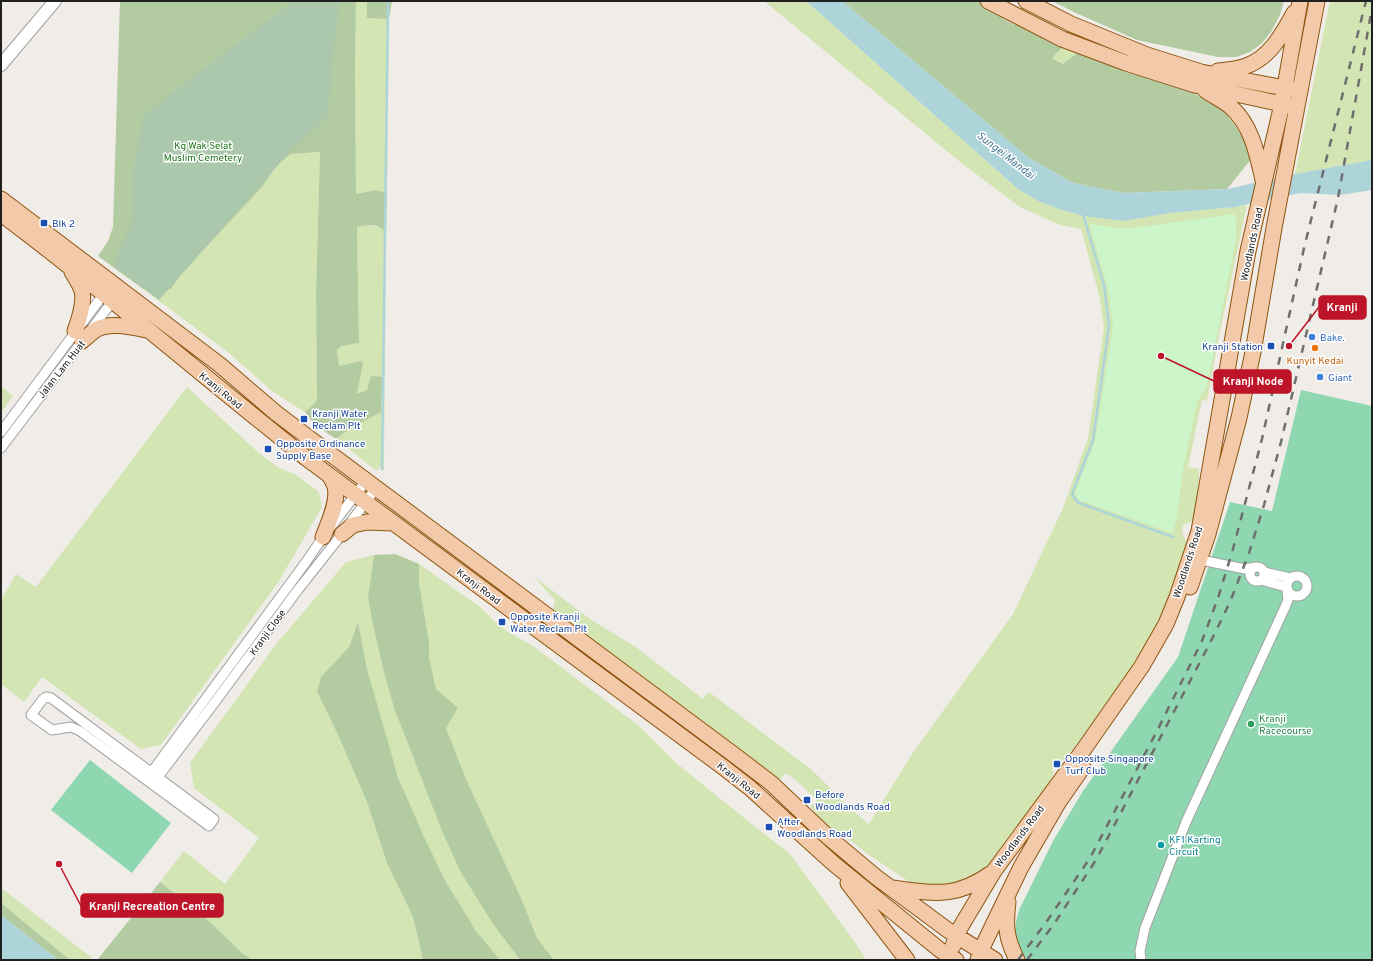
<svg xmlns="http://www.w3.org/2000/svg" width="1373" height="961" font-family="Overpass,sans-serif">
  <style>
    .grass { fill: #d2e5b3 }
    .forest { fill: #b3cba1 }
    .cemetery { fill: #abc7ac }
    .park { fill: #ccf5ca }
    .pitch { fill: #8ed7b1 }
    .water { fill: #add5d9 }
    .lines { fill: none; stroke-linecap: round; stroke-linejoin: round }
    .stream { stroke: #add5d9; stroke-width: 2.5 }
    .minor-casing { stroke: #a1a1a1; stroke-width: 11 }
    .tertiary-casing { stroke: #a1a1a1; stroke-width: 14 }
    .primary-casing { stroke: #8e540f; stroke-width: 17 }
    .minor { stroke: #fff; stroke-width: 9 }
    .tertiary { stroke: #fff; stroke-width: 12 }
    .primary { stroke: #f3caa9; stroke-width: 15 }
    .rail { stroke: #6e6e6e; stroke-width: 2.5; stroke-dasharray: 8 8; stroke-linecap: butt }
    .transit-dot { fill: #1a4fb4; stroke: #fff; stroke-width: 1.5 }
    .shop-dot { fill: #3f7fe0; stroke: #fff; stroke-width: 1.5 }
    .food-dot { fill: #e8710a; stroke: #fff; stroke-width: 1.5 }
    .leisure-dot { fill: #2e9e5b; stroke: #fff; stroke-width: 1.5 }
    .culture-dot { fill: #0f9aa8; stroke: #fff; stroke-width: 1.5 }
    .labels { text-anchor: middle; stroke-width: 3; stroke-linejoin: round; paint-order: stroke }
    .park-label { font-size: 10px; fill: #1b7617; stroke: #fff }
    .transit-label { font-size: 10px; fill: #164399; stroke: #fff; text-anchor: start }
    .street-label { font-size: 10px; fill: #202020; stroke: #fff }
    .shop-label { font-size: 10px; fill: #366cbe; stroke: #fff; text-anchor: start }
    .food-label { font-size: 10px; fill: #c56008; stroke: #fff }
    .leisure-label { font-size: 10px; fill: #27864d; stroke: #fff; text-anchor: start }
    .culture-label { font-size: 10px; fill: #0d838f; stroke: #fff; text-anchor: start }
    .water-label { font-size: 11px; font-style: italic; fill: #4b7790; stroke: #fff }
    .leader { fill: none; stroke: #bd1429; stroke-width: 1.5 }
    .callout-dot { fill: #bd1429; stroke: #fff; stroke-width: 1.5 }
    .callout { fill: #bd1429; stroke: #bd1429; stroke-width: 1.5 }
    .callout-label { font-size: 11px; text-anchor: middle; font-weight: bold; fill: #fff }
  </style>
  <rect width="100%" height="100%" fill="#f0ece8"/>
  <path class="grass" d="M356 1H367V18L389 19 387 193 376 190 356 194 355 72Z
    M764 1H806L1018 189 1038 201 1059 209 1084 216 1170 213 1235 207 1247 205 1219 336 1207 401 1202 400 1188 467 1199 469 1198 511 1195 520 1183 525 1182 532 1187 543C1177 573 1167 603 1153 632 1140 658 1119 685 1102 709 1089 728 1077 746 1061 762L1058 760 1052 770 1054 772 1049 784 991 865 980 874 956 885 923 887 908 881 869 855 842 834 830 827 820 819 810 806 817 800 797 781 786 773 780 779 767 772 724 737 553 610 555 600 533 576 590 619 637 648 703 699 709 692 812 770 853 811 869 824 912 754 1013 614 1063 508 1088 438 1104 327 1099 295 1081 229 1060 225 1020 207 964 165Z
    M1330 1H1372V160L1295 174Z
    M1065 45 1079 52 1064 64 1052 58Z
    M320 152 316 291 317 401 305 412 272 391 229 353 143 289 155 269 169 256 149 293 171 289 182 273 262 187 277 165 291 154Z
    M366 225 382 228 386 232 384 471 379 467 377 471 336 439 348 430 367 390 357 395 361 361 339 366 337 350 342 346 359 343 357 227Z
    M1 386 13 396 1 413Z
    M187 387 259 453 279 468 295 474 319 492 322 507 279 581 161 745 141 749 42 677 24 702 1 684V600L16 574 36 587Z
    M374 555 368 597 372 620 383 669 394 708 442 831 460 871 493 924 520 960H500C492 951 484 942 477 932 469 921 462 908 455 896 405 813 375 718 358 623L349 647 321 677 317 691 338 735 367 802 387 863 413 917 423 960H253L242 953 210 922 160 882 184 851 225 884 259 838 194 788 190 763 277 643 346 562Z
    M419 564 480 607 491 618 508 632 533 646 638 725 675 762 754 826 790 854 856 944 866 960H554L537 938 521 898 466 779 446 728 458 708 436 690 429 657V642L419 583Z
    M1 888 91 957 89 960H70L1 903Z"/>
  <path class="forest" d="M120 1H356L355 72 356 194 376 190 387 193 386 232C379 224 367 224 357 227L359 343 342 346 337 350 339 366 361 361 363 363 357 394 367 390 371 376 382 377 381 412 348 430 336 439 314 424 305 412 317 401 316 291 320 152 291 154 277 165 262 187 182 273 171 289 148 293 160 275 155 269 143 289 98 256 108 241 113 227Z
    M367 1H392L389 19 367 18Z
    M842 1H977L1000 11 1003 19 1015 25 1021 22 1065 45 1052 58 1063 64 1079 52 1123 71 1184 88 1220 107 1234 124 1246 143 1252 157 1248 163 1227 189 1124 193 1073 183 1029 158Z
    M1052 1H1284L1280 15 1271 32 1262 43 1250 52 1236 57H1218L1137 40 1076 13Z
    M395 554 419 564V583L429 642V657L436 689 458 708 446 728 466 779 521 898 537 938 554 960H520L493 924 460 871 442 831 394 708 383 669 372 620 368 597 374 555Z
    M358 622 367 669 398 777 424 837 445 880 476 931 500 960H423L413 917 387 863 367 802 338 735 317 691 321 677 349 647Z
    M160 882 210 922 242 953 253 960H97Z
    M1 903 70 960H58L1 915Z"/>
  <path class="cemetery" d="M293 1H325L339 3 327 118 294 147 159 300 115 267V259L131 225 133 174 143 115Z"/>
  <path class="park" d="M1235 214 1237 234 1207 386 1197 402 1183 470 1177 517 1172 533 1079 500 1075 493 1095 441 1113 326 1107 285 1089 224 1120 228H1133Z"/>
  <path class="pitch" d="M1301 390 1372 406V960H1027L1022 955 1018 947 1015 933 1016 922 1019 910 1053 841 1083 791 1178 657 1230 502 1272 511Z
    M90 760 171 823 132 873 51 810Z"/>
  <path class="water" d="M806 1H842L1029 158 1073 183 1124 193 1227 189 1295 174 1372 160V190L1341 195 1300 193 1235 207 1170 213 1123 221 1084 216 1059 209 1038 201 1018 189Z
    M1 915 58 960H1Z"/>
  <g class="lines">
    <path class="stream" d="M1083 214 1104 285 1109 326 1093 440 1072 494 1075 499 1079 503 1173 537
      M382 469 388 1"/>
    <defs>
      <path id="minor" d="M1 432 106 291
        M1 448 115 298
        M1201 560 1245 569 1256 567
        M1250 574a7 7 0 1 1 14 0a7 7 0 1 1-14 0Z
        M1264 572 1290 578
        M1287 586a10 10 0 1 1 20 0a10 10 0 1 1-20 0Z
        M1261 580 1286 587
        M46 697 51 698 214 819 209 826 80 731 71 727 52 730 31 715 43 699Z
        M148 777 306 562 323 537 366 481
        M155 781 215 702 297 591 342 534 376 488
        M1141 960 1140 951 1145 928 1186 822 1286 605 1288 600 1287 590"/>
      <path id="tertiary" d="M1 65 55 1"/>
      <path id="primary" d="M988 1 1062 39 1126 63 1195 85 1291 106
        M1026 1 1071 24 1147 55 1201 72 1295 90
        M1218 71C1227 70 1237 69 1246 66 1270 58 1283 33 1294 13
        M1205 90C1213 96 1223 100 1231 107 1252 126 1257 154 1263 180
        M1 199 220 365 276 413 309 438 733 754 771 783 827 836 876 877 949 931 995 960
        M1 214C106 292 204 377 306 458L723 767 750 788 834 864 940 950 956 960
        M72 272C75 277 79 283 81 288 86 299 79 320 75 331
        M82 341C87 337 92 332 97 329 111 322 132 327 147 330
        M342 534 353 525 367 522 393 523
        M323 537C328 524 339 501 335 487 334 483 331 478 329 475
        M1190 587 1208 534 1239 418 1253 352 1274 228 1317 1
        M848 883 907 960
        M892 888C932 893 955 899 990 874
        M1008 902C1005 926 1006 938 1017 960
        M953 946 960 928 994 871 1084 749 1142 666 1166 624 1177 597 1199 531 1248 251 1282 104 1300 1
        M978 960 980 952 1021 867 1058 803 1083 767"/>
    </defs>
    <use href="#minor" class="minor-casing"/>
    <use href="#tertiary" class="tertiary-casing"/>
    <use href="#primary" class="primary-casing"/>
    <use href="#minor" class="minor"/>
    <use href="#tertiary" class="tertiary"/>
    <use href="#primary" class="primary"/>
    <path class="rail" d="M1018 960 1047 921 1090 858 1157 731 1202 641 1218 598 1233 549 1262 439 1304 248 1366 1
      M1027 960 1054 924 1096 860 1210 643 1230 602 1249 553 1264 505 1281 442 1338 198 1372 8"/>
  </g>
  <g class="transit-dot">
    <rect x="40" y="219" width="8" height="8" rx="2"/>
    <rect x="1267" y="342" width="8" height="8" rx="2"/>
    <rect x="300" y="415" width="8" height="8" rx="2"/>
    <rect x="264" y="445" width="8" height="8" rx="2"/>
    <rect x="498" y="618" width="8" height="8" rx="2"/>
    <rect x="1053" y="760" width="8" height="8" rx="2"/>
    <rect x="803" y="796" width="8" height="8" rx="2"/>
    <rect x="765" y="823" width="8" height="8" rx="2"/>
  </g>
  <g class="shop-dot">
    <circle cx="1312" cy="337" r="4"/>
    <circle cx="1320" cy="377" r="4"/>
  </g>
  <circle class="food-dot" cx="1315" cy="348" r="4"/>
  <circle class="leisure-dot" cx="1251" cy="724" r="4"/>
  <circle class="culture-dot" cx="1161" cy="845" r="4"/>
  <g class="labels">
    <g class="park-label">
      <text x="203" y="149">Kg Wak Selat<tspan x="203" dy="12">Muslim Cemetery</tspan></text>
    </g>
    <g class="transit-label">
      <text x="52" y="227">Blk 2</text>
      <text x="1263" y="350" text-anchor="end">Kranji Station</text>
      <text x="312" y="417">Kranji Water<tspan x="312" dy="12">Reclam Plt</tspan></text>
      <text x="276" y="447">Opposite Ordinance<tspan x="276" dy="12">Supply Base</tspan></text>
      <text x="510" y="620">Opposite Kranji<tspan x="510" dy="12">Water Reclam Plt</tspan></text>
      <text x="1065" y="762">Opposite Singapore<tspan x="1065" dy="12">Turf Club</tspan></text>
      <text x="815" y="798">Before<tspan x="815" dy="12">Woodlands Road</tspan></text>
      <text x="777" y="825">After<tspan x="777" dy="12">Woodlands Road</tspan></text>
    </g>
    <g class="street-label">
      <text transform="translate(1251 244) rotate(-78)" y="4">Woodlands Road</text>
      <text transform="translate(61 369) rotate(-52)" y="4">Jalan Lam Huat</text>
      <text transform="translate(221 390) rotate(39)" y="4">Kranji Road</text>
      <text transform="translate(1187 562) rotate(-72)" y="4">Woodlands Road</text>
      <text transform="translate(479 586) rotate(37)" y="4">Kranji Road</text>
      <text transform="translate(267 632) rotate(-54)" y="4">Kranji Close</text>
      <text transform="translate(739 780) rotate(39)" y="4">Kranji Road</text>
      <text transform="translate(1019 836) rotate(-53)" y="4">Woodlands Road</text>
    </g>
    <g class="shop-label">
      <text x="1320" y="341">Bake.</text>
      <text x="1328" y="381">Giant</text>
    </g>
    <g class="food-label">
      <text x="1315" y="364">Kunyit Kedai</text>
    </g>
    <g class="leisure-label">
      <text x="1259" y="722">Kranji<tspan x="1259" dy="12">Racecourse</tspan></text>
    </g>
    <g class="culture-label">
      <text x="1169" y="843">KF1 Karting<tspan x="1169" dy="12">Circuit</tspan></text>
    </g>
    <g class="water-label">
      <text transform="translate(1006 155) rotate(38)" y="4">Sungei Mandai</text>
    </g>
  </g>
  <path class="leader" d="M1289 346L1319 307M1161 356L1214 381M59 864L81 906"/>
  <g class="callout-dot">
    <circle cx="1289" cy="346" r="4"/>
    <circle cx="1161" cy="356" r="4"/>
    <circle cx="59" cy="864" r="4"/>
  </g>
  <g class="callout">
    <rect x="1319" y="296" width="47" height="23" rx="4"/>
    <rect x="1214" y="370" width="77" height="23" rx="4"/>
    <rect x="81" y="894" width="142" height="23" rx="4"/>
  </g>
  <g class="callout-label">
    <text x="1342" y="311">Kranji</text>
    <text x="1253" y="385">Kranji Node</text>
    <text x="152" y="910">Kranji Recreation Centre</text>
  </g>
  <rect width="1373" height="961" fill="none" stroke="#202020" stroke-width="4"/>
</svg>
